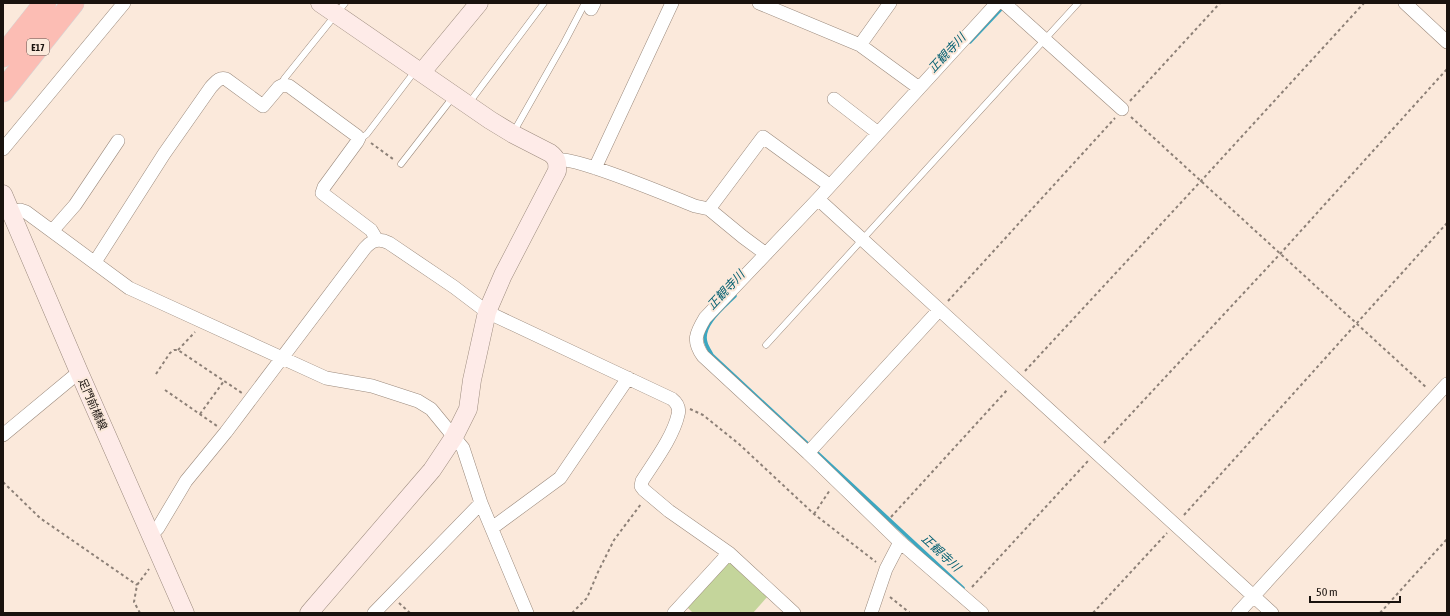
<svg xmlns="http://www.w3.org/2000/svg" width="1450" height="616" font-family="'Asap Condensed','Noto Sans JP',sans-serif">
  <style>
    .green { fill: #c4d59b }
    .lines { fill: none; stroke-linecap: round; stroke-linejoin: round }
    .stream { stroke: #3ca7c1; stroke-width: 3.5 }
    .lane-casing { stroke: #9b8a7d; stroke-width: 7 }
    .street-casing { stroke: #9b8a7d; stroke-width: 14 }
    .secondary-casing { stroke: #9b8a7d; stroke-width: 19 }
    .highway-casing { stroke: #d6d4d4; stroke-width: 23 }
    .path { stroke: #8d8077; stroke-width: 2; stroke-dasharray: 3 3; stroke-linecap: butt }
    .lane { stroke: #fff; stroke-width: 6 }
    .street { stroke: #fff; stroke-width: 13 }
    .secondary { stroke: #feebe8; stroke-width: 18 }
    .highway { stroke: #fcbdb4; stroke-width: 22 }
    .labels { text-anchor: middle; stroke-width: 4; stroke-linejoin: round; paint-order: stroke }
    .shield { fill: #fbe9db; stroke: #5d524c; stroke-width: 1 }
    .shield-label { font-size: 10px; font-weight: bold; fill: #19120e }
    .street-label { font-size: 11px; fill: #19120e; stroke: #fbe9db }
    .water-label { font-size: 12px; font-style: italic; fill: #056072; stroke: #fbe9db }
  </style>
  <rect width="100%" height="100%" fill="#fbe9db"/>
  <path class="green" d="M726 562H731L768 596 753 613H693L686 606Z"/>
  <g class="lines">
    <path class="stream" d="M970 42 1004 6
      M735 296C724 307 700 326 706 343 707 347 710 351 712 355L963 588"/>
    <defs>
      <path id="lane" d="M283 85 284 79 345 3
        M469 103 544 3
        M513 133 564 43 585 3
        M359 138 363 137 367 134 415 71
        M401 164 453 97
        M766 345 1078 3"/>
      <path id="street" d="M759 3 860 45 919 88
        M1004 3 1122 109
        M1405 3 1447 42
        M591 9 594 3
        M860 45 890 3
        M834 99 878 133
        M3 149 124 3
        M556 160C573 155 672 197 695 206L709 209 743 237 766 254
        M595 168 672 3
        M818 199 1272 613
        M709 209 763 137 829 185
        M11 212 20 210 26 212 129 288 326 378 372 386 418 401 431 409 463 448 481 503 527 613
        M53 230 75 205 118 141
        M95 262 164 154 211 87C216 82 219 77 226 79L263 106 279 87 283 85 289 86 357 136 359 138 357 142 324 187 322 193 371 230 377 240
        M3 435 79 372
        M808 453 939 310
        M492 528 560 478 628 378
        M151 535 158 528 186 481 226 432 365 248C372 240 379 238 389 243L454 287 487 312 672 399C677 403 680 408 678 415 673 437 654 462 642 481L641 486 644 490 669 511 729 553 794 613
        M374 613 481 503
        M674 613 729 553
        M871 613 886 569 900 542
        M982 613 900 542 808 453 703 356C692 341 696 333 705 318L818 199 997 3
        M1238 613 1447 384"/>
      <path id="secondary" d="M422 72 479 3
        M3 194 79 372 185 613
        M309 613 432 470 454 437 468 409 472 380 487 312 503 275 557 171C558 163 557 158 550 153L513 134 490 120 320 3"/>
      <path id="highway" d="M3 56 45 3
        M3 91 73 3"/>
    </defs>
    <use href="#lane" class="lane-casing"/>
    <use href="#street" class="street-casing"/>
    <use href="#secondary" class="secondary-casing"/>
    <use href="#highway" class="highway-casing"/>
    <path class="path" d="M1130 101 1220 3
      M1131 117 1427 388
      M371 143 393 159
      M948 301 1115 118
      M178 350 195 332
      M1025 371 1201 181 1364 3
      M156 374 170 353 174 350H178L242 393
      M165 390 217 426
      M690 409 703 415 739 444 814 514 876 562
      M200 414 224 381
      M1104 443 1280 254 1447 69
      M3 482 40 518 137 585
      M814 514 830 490
      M1184 515 1447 223
      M891 517 1008 389
      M972 587 1088 461
      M890 597 910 613
      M399 603 410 613
      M140 613 134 602 137 585 149 569
      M572 613 587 598 598 572 614 540 641 504
      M1093 613 1167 533
      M1380 613 1447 539"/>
    <use href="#lane" class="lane"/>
    <use href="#street" class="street"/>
    <use href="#secondary" class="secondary"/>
    <use href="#highway" class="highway"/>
  </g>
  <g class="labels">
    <rect class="shield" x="27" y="39" width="22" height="16" rx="3"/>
    <g class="shield-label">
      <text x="38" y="51">E17</text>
    </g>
    <g class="street-label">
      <text transform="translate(93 404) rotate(66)" y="4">足門前橋線</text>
    </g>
    <g class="water-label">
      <text transform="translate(947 53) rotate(-47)" y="4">正観寺川</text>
      <text transform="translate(726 290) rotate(-47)" y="4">正観寺川</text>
      <text transform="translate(941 553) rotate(43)" y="4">正観寺川</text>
    </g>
  </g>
  <rect width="1450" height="616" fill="none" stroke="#19120e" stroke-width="8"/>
  <path d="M1310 596v6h90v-6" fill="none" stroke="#19120e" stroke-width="2"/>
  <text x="1316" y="596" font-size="12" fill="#19120e" stroke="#fbe9db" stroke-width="3" paint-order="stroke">50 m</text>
</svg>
